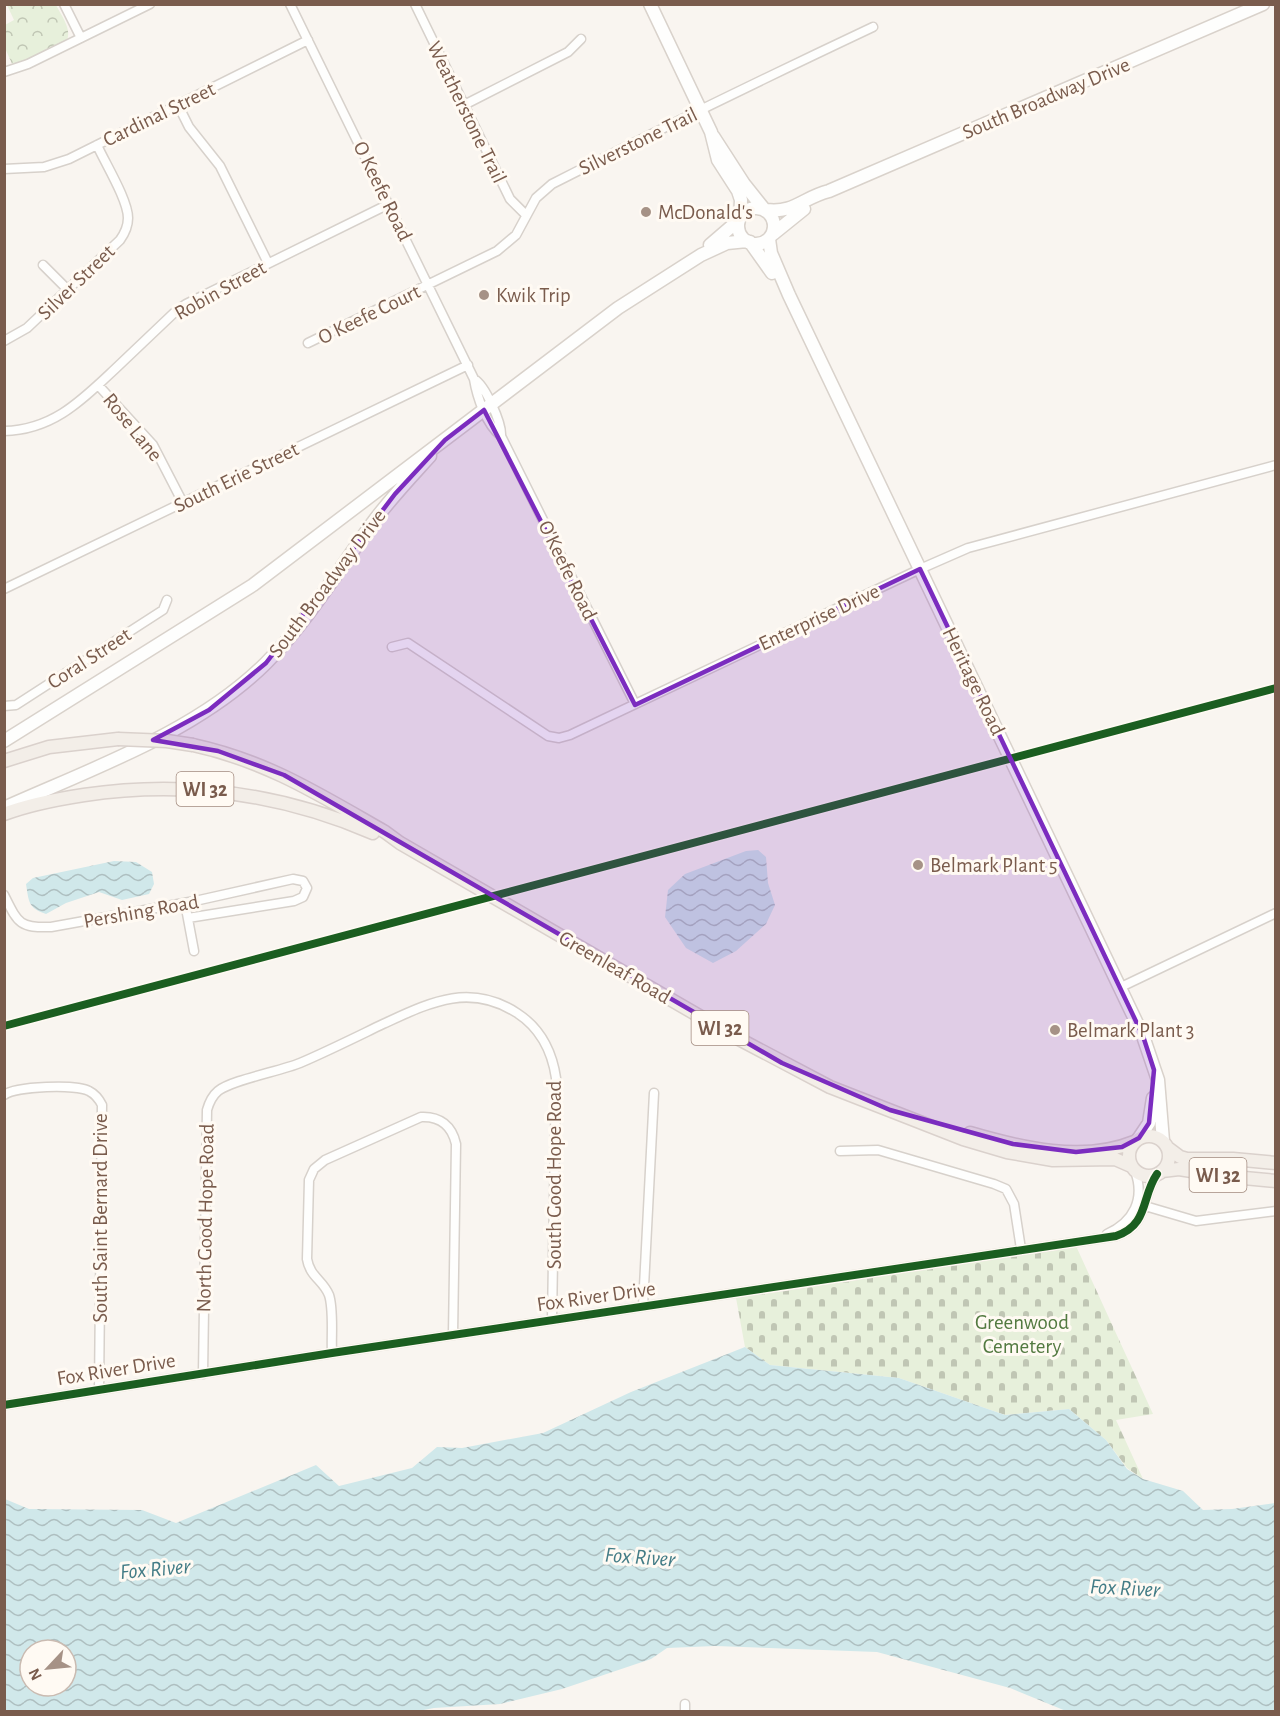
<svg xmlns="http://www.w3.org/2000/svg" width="1280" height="1716" font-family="'Alegreya Sans',sans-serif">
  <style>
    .forest { fill: url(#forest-crowns) }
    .cemetery { fill: url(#cemetery-stones) }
    .water { fill: url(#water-waves); fill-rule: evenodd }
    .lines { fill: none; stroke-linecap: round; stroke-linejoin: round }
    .minor-casing { stroke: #d7d1cb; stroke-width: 11 }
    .secondary-casing { stroke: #d9d2cb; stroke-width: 15 }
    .primary-casing { stroke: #dad1cc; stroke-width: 15 }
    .minor { stroke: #fefefd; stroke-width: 8 }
    .secondary { stroke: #fefefd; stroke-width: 12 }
    .primary { stroke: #f3eee8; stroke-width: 12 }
    .primary-bridge-casing { stroke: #dad1cc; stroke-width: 15; stroke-linecap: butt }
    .primary-bridge { stroke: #f3eee8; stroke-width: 12 }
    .cycleway-casing { stroke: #fffaf3; stroke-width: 11 }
    .cycleway { stroke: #1b5e20; stroke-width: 8 }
    .marked { fill: #7b2cbf; fill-opacity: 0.2; stroke: #7b2cbf; stroke-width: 4.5; stroke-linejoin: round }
    .poi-dot { fill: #a69286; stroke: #fffaf3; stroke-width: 2 }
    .labels { text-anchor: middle; stroke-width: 6; stroke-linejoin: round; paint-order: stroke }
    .shield { fill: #fffaf3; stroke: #a28b7f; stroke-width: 1.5 }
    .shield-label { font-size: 20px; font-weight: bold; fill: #7a5c4d }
    .street-label { font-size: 21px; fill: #7a5c4d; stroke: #fffaf3 }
    .poi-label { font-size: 21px; fill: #7a5c4d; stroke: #fffaf3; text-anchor: start }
    .park-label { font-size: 21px; fill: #537a41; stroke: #fffaf3 }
    .water-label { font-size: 22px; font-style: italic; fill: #437c86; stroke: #fffaf3 }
  </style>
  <defs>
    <pattern id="forest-crowns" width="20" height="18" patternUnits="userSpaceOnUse" patternTransform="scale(1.5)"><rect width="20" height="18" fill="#e7f0db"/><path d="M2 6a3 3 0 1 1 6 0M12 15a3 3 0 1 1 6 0" fill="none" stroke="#c0c6b4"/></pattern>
    <pattern id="cemetery-stones" width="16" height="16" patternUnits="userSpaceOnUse" patternTransform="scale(1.5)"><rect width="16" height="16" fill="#e7f0db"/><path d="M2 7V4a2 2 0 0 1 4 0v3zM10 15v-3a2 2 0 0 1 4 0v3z" fill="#c0c6b4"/></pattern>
    <pattern id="water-waves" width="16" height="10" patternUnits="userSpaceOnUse" patternTransform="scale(1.5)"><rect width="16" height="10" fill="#d0e8ea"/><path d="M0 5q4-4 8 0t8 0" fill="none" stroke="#aebfc0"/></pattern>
  </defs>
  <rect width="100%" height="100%" fill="#f9f5f0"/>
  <path class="forest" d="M7 5H56C61 15 72 29 67 40L13 66 5 48V25L14 20Z"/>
  <path class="cemetery" d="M1076 1246 1153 1414 1116 1420 1143 1479 1127 1468 1106 1440 1069 1409 1005 1415 899 1378 770 1365 745 1347 736 1298Z"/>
  <path class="water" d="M758 850 766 857 768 883 775 905 766 924 736 951 713 963 686 948 665 917 668 890 685 874 746 851Z
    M114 861 136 862 152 872 154 884 149 894 122 900 99 892 66 903 46 914C28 908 29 902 26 884L33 878Z
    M745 1347 770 1365 899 1378 1005 1415 1069 1409 1106 1440 1127 1469 1143 1479 1183 1491 1203 1510 1232 1509 1275 1503V1711H1066L1010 1688 877 1652 715 1646 667 1648 651 1659 562 1689 500 1704 434 1708 413 1712 5 1711V1499L29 1509 142 1510 176 1523 316 1465 339 1486 412 1468 437 1447 462 1448 543 1433 631 1392ZM30 1650H66V1686H30Z"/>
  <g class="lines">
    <defs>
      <path id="minor" d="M64 4 81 38
        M290 4 474 379C477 397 486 424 501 436L635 704
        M415 4 510 199 526 215
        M4 72 28 64 150 4
        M178 105 189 127 220 166 268 263
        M464 105 568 52 581 39
        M4 169 44 167 69 159 308 40
        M43 265 68 290
        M4 341 27 328 120 240C125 233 128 226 128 218 128 200 105 163 97 145
        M308 343 497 251 516 235 536 198 552 184C658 130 765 78 873 27
        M474 379C485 385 502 423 501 436
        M98 385 153 445 183 503
        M4 431C53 430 82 400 115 369 135 350 155 331 176 311L186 304 389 204
        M4 589 468 365
        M392 647 408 643 548 736 559 738 570 735 920 569 968 548 1276 465
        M4 706 16 705 163 610 167 600
        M4 895C18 923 19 928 51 927L195 901 293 879 303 881 307 888 303 897 294 901 188 918
        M185 903 194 951
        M1121 987 1276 913
        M4 1095C16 1086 77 1084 89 1091 95 1094 99 1099 102 1105L99 1390
        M840 1151 878 1150 994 1184 1006 1189 1014 1204 1021 1249
        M1145 1206 1196 1221 1276 1211
        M1107 1234C1134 1222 1145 1199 1135 1171
        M643 1306 654 1093
        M332 1353C331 1337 334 1310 329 1295 323 1280 310 1277 307 1259L309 1180 314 1169 325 1160 421 1117C440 1116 452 1126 456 1144L453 1335
        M203 1374 207 1110C209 1103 212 1096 218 1091 231 1080 281 1071 300 1063 328 1051 356 1037 383 1024 429 1003 469 982 517 1013 540 1028 552 1051 556 1078L552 1320
        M4 1405 332 1353 1116 1236C1149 1225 1141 1197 1157 1174
        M685 1712V1704"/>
      <path id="secondary" d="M650 4 711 132 718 160 738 191 741 200 740 217
        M713 136 744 184 764 209
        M738 226a18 18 0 1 1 36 0a18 18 0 1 1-36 0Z
        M767 210C795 213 802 198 829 191L1263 4
        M773 234 804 209
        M769 239 771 253 789 295 1143 1036 1158 1080 1163 1141
        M750 242 772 273
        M710 245 739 220
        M4 741 253 585 618 308 701 255 727 243 747 241
        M4 808C93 768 197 732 266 663 308 621 339 569 374 521 391 498 411 477 430 456
        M1139 1138 1149 1123 1153 1098"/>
      <path id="primary" d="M193 745C267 761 320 795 385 832L400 843 739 1039 830 1087 963 1139 1007 1152 1053 1160 1115 1159 1131 1166
        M4 761 49 747 118 739
        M4 814C30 804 58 799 84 795 184 780 280 793 373 833
        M970 1133C1021 1148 1083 1163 1134 1142
        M1129 1156a20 20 0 1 1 40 0a20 20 0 1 1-40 0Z
        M1168 1148 1180 1157 1187 1159H1233L1276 1163
        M1162 1171 1179 1169 1223 1176 1276 1181"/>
    </defs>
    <use href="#minor" class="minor-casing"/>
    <use href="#secondary" class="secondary-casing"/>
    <use href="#primary" class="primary-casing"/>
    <use href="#minor" class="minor"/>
    <use href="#secondary" class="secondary"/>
    <use href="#primary" class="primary"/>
    <defs>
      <path id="primary-bridge" d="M118 739 167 741 193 745"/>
    </defs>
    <use href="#primary-bridge" class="primary-bridge-casing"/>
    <use href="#primary-bridge" class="primary-bridge"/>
    <defs>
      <path id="cycleway" d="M4 1026 1276 688
        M4 1405 332 1353 1116 1236C1149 1225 1141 1197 1157 1174"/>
    </defs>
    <use href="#cycleway" class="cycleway-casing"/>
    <use href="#cycleway" class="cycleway"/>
  </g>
  <path class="marked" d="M484 410 635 705 920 569 1143 1036 1154 1070 1149 1123 1139 1138 1122 1147 1076 1152 1013 1144 890 1110 782 1063 284 775 218 751 153 740 209 710 266 663 395 494 445 440Z"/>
  <g class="poi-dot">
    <circle cx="646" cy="212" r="6"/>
    <circle cx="484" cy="295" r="6"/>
    <circle cx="918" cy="865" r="6"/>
    <circle cx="1055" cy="1030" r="6"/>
  </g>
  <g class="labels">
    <g class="shield">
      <rect x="176.5" y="772" width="57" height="34" rx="4.5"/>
      <rect x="691.5" y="1011" width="57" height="34" rx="4.5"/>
      <rect x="1189.5" y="1158" width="57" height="34" rx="4.5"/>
    </g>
    <g class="shield-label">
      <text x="205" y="796">WI 32</text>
      <text x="720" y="1035">WI 32</text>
      <text x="1218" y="1182">WI 32</text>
    </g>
    <g class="street-label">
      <text transform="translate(1046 98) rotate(-23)" y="7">South Broadway Drive</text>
      <text transform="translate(467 112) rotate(64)" y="7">Weatherstone Trail</text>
      <text transform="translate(159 114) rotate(-26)" y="7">Cardinal Street</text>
      <text transform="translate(638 141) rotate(-26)" y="7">Silverstone Trail</text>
      <text transform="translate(383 191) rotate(64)" y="7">O Keefe Road</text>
      <text transform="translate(76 282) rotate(-44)" y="7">Silver Street</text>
      <text transform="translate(220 290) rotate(-29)" y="7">Robin Street</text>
      <text transform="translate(369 314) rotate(-26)" y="7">O Keefe Court</text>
      <text transform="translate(133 427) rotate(51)" y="7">Rose Lane</text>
      <text transform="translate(236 477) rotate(-26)" y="7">South Erie Street</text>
      <text transform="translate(568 570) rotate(64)" y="7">O'Keefe Road</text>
      <text transform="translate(327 583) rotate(-53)" y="7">South Broadway Drive</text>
      <text transform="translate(819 617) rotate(-25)" y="7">Enterprise Drive</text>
      <text transform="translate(89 658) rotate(-33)" y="7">Coral Street</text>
      <text transform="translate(974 681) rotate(64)" y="7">Heritage Road</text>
      <text transform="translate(141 911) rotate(-10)" y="7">Pershing Road</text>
      <text transform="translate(615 967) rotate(30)" y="7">Greenleaf Road</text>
      <text transform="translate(554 1175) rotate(-90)" y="7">South Good Hope Road</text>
      <text transform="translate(100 1218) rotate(-90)" y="7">South Saint Bernard Drive</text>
      <text transform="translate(205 1218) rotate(-89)" y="7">North Good Hope Road</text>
      <text transform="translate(596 1296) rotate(-8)" y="7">Fox River Drive</text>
      <text transform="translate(116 1369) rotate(-9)" y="7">Fox River Drive</text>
    </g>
    <g class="poi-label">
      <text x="658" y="219">McDonald's</text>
      <text x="496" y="302">Kwik Trip</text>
      <text x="930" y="872">Belmark Plant 5</text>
      <text x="1067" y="1037">Belmark Plant 3</text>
    </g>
    <g class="park-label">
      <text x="1022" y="1329">Greenwood<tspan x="1022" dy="24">Cemetery</tspan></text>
    </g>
    <g class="water-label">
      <text transform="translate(640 1556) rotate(4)" y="8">Fox River</text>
      <text transform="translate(155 1568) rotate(-5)" y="8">Fox River</text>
      <text transform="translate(1125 1587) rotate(3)" y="8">Fox River</text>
    </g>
  </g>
  <rect width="1280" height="1716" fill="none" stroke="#7a5c4d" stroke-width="12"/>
  <g transform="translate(48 1668) rotate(244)"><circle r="28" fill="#fffaf3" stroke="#cabbb1" stroke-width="1.5"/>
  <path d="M0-4.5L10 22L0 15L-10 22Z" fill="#a69286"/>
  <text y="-9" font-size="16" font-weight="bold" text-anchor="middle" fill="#7a5c4d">N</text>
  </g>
</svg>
